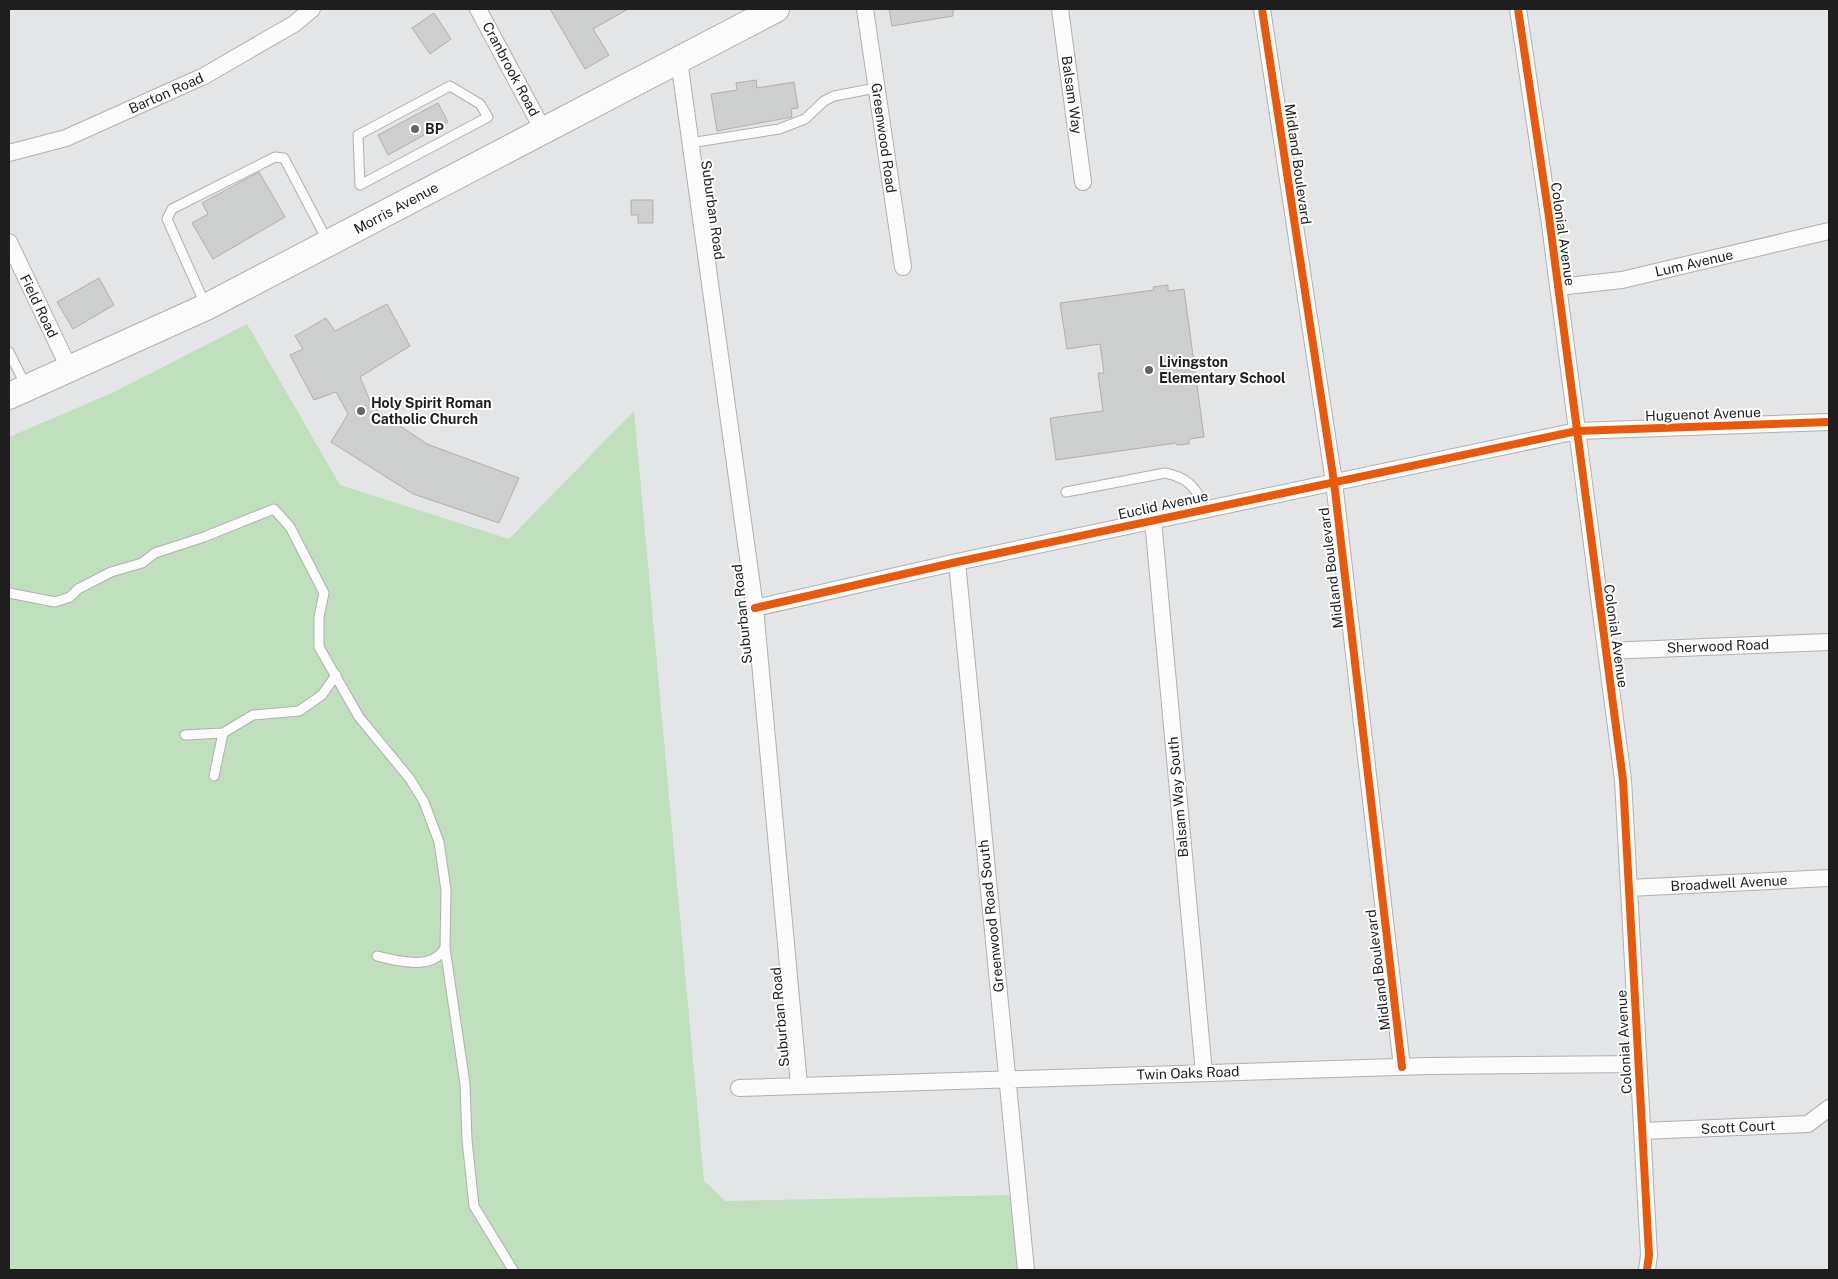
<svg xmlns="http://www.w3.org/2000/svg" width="1838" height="1279" font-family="'Public Sans',sans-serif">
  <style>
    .green { fill: #c0dfbd }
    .building { fill: #cdcece; stroke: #afafaf }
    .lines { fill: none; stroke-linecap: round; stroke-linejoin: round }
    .service-casing { stroke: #afb0b2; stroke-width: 11 }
    .minor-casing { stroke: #afb0b2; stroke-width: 18 }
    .primary-casing { stroke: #afb0b2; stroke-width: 28 }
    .service { stroke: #fbfbfb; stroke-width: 9 }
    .minor { stroke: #fbfbfb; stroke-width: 16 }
    .primary { stroke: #fbfbfb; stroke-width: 26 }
    .cycleway-casing { stroke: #fff; stroke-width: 11 }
    .cycleway { stroke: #e8590c; stroke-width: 8 }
    .poi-dot { fill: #636465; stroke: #fff; stroke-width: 2 }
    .labels { text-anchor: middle; stroke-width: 4; stroke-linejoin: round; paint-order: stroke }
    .street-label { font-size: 14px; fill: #1e1e1f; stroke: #fff }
    .poi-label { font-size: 14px; font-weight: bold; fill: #1e1e1f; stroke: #fff; text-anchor: start }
  </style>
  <rect width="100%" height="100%" fill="#e4e5e7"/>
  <path class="green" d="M247 324 340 485 509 539 634 411 704 1181 726 1201 1015 1195 1023 1270H9V437L112 393Z"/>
  <path class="building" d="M550 9H628L593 29 609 55 585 69Z
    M889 9H953V16L892 26Z
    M434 13 451 39 430 54 412 28Z
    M756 80 757 88 794 82 798 108 791 109 792 117 717 131 711 94 737 90 736 83Z
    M438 103 448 122 388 155 378 135Z
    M259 172 285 217 213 259 192 223 208 214 202 203Z
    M631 200H653V223H638V215H631Z
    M99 278 114 305 73 329 57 302Z
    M1168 285V291L1184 289 1204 437 1189 439V444L1177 445 1176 443 1056 460 1050 418 1103 411 1098 373H1104L1100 344 1067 349 1060 303 1154 290 1153 287Z
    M387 304 410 346 360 377 373 408 427 444 519 478 499 523 413 494 331 442 348 414 336 392 314 400 290 355 303 349 295 336 326 318 335 331Z"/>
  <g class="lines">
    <defs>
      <path id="service" d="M450 86 480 104 488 117 360 185 358 135Z
        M690 143 779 129 805 119 824 101 834 96 876 88
        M205 304 167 219 172 209 275 157 284 158 328 242
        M9 352 26 386
        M1066 492 1165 473C1190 478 1194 488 1208 508
        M9 593 55 602 70 597 78 589 111 572 142 563 155 553 204 537 274 509 290 527 324 593 319 617V647L359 717 410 779 424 802 439 842 446 890 445 948C432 971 397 961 377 956
        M185 735 223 733 253 715 299 711 322 695 336 675
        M214 776 223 733
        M445 948 465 1084 467 1140 474 1206 513 1270"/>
      <path id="minor" d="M478 9 543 130
        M865 9 903 267
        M1060 9 1083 182
        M1262 9 1334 482 1402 1067
        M1518 9 1549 217 1623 780 1649 1255 1647 1270
        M679 60 755 608 799 1085
        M9 153 66 138 204 76 294 24 312 9
        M9 242 70 370
        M1558 287 1622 280 1829 231
        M1153 520 1204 1073
        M957 562 1026 1270
        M755 608 957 562 1577 431 1829 422
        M1606 651 1829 642
        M1629 888 1829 878
        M739 1088 1428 1066 1638 1064
        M1642 1131 1808 1124 1829 1108"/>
      <path id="primary" d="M9 396 206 307 776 9"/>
    </defs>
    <use href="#service" class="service-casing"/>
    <use href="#minor" class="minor-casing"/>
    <use href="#primary" class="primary-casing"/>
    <use href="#service" class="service"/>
    <use href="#minor" class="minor"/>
    <use href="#primary" class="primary"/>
    <defs>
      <path id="cycleway" d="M1262 9 1334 482 1402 1067
        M1518 9 1549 217 1623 780 1649 1255 1647 1270
        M755 608 957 562 1577 431 1829 422"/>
    </defs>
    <use href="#cycleway" class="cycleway-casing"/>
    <use href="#cycleway" class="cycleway"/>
  </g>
  <g class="poi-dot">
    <circle cx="415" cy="129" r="5"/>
    <circle cx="1149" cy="370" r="5"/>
    <circle cx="361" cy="411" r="5"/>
  </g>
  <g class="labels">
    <g class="street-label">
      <text transform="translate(511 69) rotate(62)" y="5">Cranbrook Road</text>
      <text transform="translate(166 93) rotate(-24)" y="5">Barton Road</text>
      <text transform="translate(1072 95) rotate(82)" y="5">Balsam Way</text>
      <text transform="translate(884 138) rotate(82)" y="5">Greenwood Road</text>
      <text transform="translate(1298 164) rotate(82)" y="5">Midland Boulevard</text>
      <text transform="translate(396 208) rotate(-28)" y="5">Morris Avenue</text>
      <text transform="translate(713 210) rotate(82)" y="5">Suburban Road</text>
      <text transform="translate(1563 234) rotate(82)" y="5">Colonial Avenue</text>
      <text transform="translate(1694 263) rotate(-13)" y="5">Lum Avenue</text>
      <text transform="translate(39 306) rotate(64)" y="5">Field Road</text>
      <text transform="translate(1703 414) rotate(-2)" y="5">Huguenot Avenue</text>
      <text transform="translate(1163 505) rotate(-12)" y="5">Euclid Avenue</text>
      <text transform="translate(1331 568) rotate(-97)" y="5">Midland Boulevard</text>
      <text transform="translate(742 614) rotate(-96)" y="5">Suburban Road</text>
      <text transform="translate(1616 636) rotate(82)" y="5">Colonial Avenue</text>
      <text transform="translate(1718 646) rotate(-2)" y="5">Sherwood Road</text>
      <text transform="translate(1178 797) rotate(-95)" y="5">Balsam Way South</text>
      <text transform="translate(1729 883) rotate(-3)" y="5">Broadwell Avenue</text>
      <text transform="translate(991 916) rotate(-96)" y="5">Greenwood Road South</text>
      <text transform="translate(1378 970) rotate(-97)" y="5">Midland Boulevard</text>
      <text transform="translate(780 1017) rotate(-95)" y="5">Suburban Road</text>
      <text transform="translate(1624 1042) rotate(-93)" y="5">Colonial Avenue</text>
      <text transform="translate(1188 1073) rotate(-2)" y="5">Twin Oaks Road</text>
      <text transform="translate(1738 1127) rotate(-3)" y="5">Scott Court</text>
    </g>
    <g class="poi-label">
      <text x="425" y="134">BP</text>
      <text x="1159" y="367">Livingston<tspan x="1159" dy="16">Elementary School</tspan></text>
      <text x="371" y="408">Holy Spirit Roman<tspan x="371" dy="16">Catholic Church</tspan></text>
    </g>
  </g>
  <rect width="1838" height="1279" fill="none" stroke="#1e1e1f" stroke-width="20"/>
</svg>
